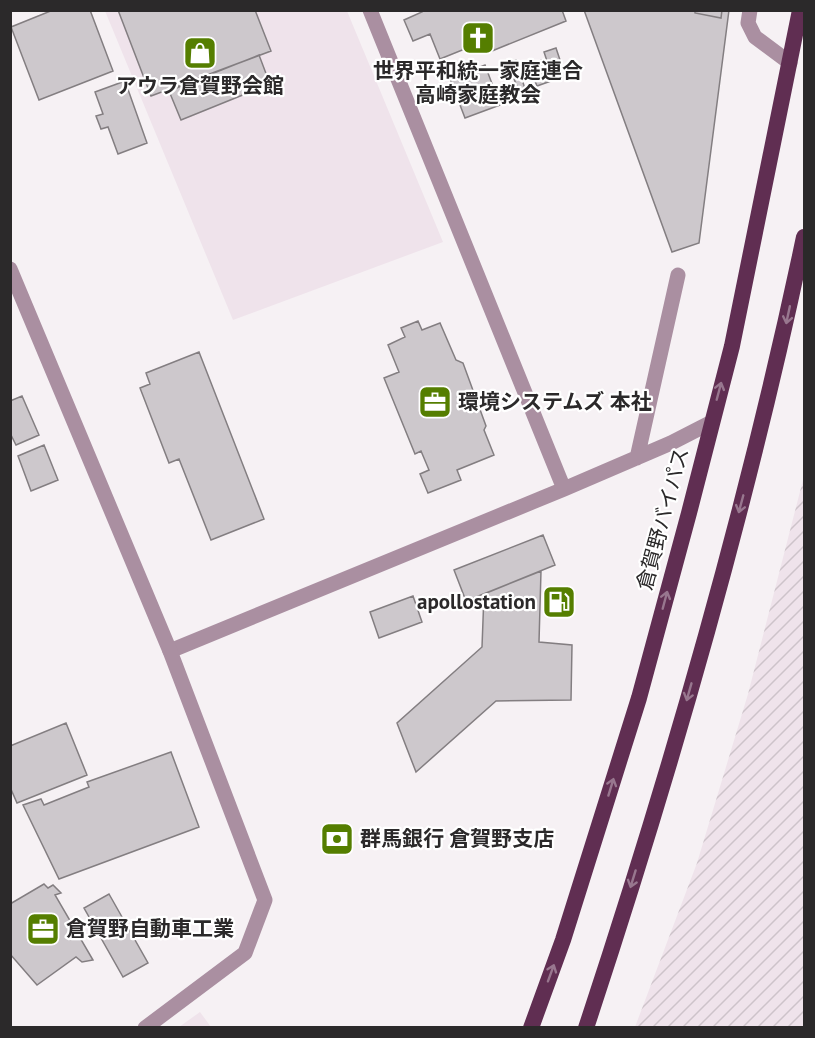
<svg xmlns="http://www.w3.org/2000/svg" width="815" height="1038" font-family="'PT Sans','Noto Sans JP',sans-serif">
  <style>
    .built { fill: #efe3eb }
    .industrial { fill: url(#industrial-furrows) }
    .building { fill: #cdc8cc; stroke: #837e81; stroke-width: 1.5 }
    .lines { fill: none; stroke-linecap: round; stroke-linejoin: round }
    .minor { stroke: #aa8fa1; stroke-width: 15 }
    .tertiary { stroke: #aa8fa1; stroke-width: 15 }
    .trunk { stroke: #602e52; stroke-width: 16 }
    .oneway { stroke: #98778f }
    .labels { text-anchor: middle; stroke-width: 4.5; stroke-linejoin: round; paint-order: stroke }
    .poi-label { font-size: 21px; font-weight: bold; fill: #2b292a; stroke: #fff; text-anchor: start }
    .street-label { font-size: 21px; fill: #2b292a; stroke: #fff }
  </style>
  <defs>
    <pattern id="industrial-furrows" width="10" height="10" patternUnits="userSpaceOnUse" patternTransform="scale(1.5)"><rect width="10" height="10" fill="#efe3eb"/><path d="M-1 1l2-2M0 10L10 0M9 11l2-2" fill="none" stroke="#cdc3ca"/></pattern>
  </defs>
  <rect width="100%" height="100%" fill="#f6f1f4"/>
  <path class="built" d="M105 11H347L443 242 233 320Z
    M200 1012 211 1027H179Z"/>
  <path class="industrial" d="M804 476V1027H635L697 863 748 694Z"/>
  <path class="building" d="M53 10H90L113 71 39 100 11 27Z
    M118 10H255L271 51 151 96Z
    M421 10H562L566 21 487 53 482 42 440 59 430 34 413 41 404 20 422 12Z
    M584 10H729L699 243 672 252Z
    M695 10H722L721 18 695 13Z
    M556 48 561 63 549 67 544 52Z
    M259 55 270 84 181 120 169 91Z
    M516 60 519 70 508 74 505 65Z
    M542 60 551 81 537 86 529 66Z
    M485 65 500 105 465 118 450 79Z
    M521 76 525 89 519 91 514 79Z
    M125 81 147 143 118 154 108 127 101 129 96 116 103 114 95 92Z
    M418 321 422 330 440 323 456 360 463 363 486 426 484 430 494 455 457 470 461 480 428 493 420 474 429 470 421 451 415 454 384 378 399 372 388 345 405 337 401 328Z
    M199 352 264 519 211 540 179 459 169 463 140 388 150 384 146 373Z
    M22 396 39 435 16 445 10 433V401Z
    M44 445 58 480 31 491 18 456Z
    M543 535 555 565 466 601 454 570Z
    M541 571 539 642 572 645 571 700 496 701 416 772 397 723 482 647 484 594Z
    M413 596 422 622 379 638 370 612Z
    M66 723 87 775 17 803 10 787V746Z
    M171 752 199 827 59 879 23 805 41 799 44 805 89 787 87 782Z
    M44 884 48 888 53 885 61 893 55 895 93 960 82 962 76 957 37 985 10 954V904Z
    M109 894 148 963 123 977 84 908Z"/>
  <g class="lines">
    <path class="minor" d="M370 10 564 489
      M750 10 748 23 755 37 790 63
      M637 458 678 275
      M170 651 564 489 671 443 710 423"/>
    <path class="tertiary" d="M10 269 170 651 265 900 245 953 145 1028"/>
    <path class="trunk" d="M531 1028 563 940 639 698 689 513 732 346 800 10
      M586 1028C672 768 748 504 804 237"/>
  </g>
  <defs><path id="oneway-shaft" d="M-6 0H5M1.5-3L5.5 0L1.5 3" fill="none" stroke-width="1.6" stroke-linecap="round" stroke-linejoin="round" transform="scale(1.5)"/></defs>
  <g class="oneway">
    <use href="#oneway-shaft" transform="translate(788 315) rotate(102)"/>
    <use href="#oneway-shaft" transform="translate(719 391) rotate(-75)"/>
    <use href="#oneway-shaft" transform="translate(741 504) rotate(105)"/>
    <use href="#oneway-shaft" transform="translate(665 600) rotate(-75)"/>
    <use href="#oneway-shaft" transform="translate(689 692) rotate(106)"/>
    <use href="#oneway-shaft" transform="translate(611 787) rotate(-73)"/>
    <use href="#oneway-shaft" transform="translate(633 879) rotate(107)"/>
    <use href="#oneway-shaft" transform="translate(551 973) rotate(-70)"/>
  </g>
  <defs>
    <symbol id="church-square" viewBox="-11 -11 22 22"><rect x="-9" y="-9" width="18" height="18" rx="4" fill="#557e00" stroke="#fff"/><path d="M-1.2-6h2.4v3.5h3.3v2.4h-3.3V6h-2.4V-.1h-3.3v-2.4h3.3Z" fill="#fff"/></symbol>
    <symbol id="shop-square" viewBox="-11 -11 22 22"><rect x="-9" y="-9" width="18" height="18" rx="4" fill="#557e00" stroke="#fff"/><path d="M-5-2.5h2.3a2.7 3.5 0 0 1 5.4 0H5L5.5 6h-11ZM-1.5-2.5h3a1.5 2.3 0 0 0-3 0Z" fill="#fff"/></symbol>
    <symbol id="office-square" viewBox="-11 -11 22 22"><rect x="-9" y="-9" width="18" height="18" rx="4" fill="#557e00" stroke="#fff"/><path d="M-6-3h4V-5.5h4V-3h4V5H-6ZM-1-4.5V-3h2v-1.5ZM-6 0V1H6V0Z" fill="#fff"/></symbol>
    <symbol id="fuel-square" viewBox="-11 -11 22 22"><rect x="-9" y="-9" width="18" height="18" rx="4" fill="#557e00" stroke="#fff"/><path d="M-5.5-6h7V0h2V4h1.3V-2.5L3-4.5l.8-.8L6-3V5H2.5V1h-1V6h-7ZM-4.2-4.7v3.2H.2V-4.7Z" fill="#fff"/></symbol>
    <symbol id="bank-square" viewBox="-11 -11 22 22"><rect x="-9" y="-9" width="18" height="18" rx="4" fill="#557e00" stroke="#fff"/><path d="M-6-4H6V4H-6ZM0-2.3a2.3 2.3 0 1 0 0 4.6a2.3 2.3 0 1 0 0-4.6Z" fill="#fff"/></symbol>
  </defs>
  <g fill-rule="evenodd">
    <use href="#church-square" x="459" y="19" width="38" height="38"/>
    <use href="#shop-square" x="181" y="34" width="38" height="38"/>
    <use href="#office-square" x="416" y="383" width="38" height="38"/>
    <use href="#fuel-square" x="540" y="583" width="38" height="38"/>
    <use href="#bank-square" x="318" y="820" width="38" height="38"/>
    <use href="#office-square" x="24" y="910" width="38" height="38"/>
  </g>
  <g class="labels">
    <g class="poi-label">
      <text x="478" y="78" text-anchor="middle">世界平和統一家庭連合<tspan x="478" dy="24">高崎家庭教会</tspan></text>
      <text x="200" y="93" text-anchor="middle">アウラ倉賀野会館</text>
      <text x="458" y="409">環境システムズ 本社</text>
      <text x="536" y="609" text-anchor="end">apollostation</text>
      <text x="360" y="846">群馬銀行 倉賀野支店</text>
      <text x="66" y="936">倉賀野自動車工業</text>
    </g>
    <g class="street-label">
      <text transform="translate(663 519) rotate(-75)" y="7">倉賀野バイパス</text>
    </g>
  </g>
  <rect width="815" height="1038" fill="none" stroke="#2b292a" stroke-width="24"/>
</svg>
